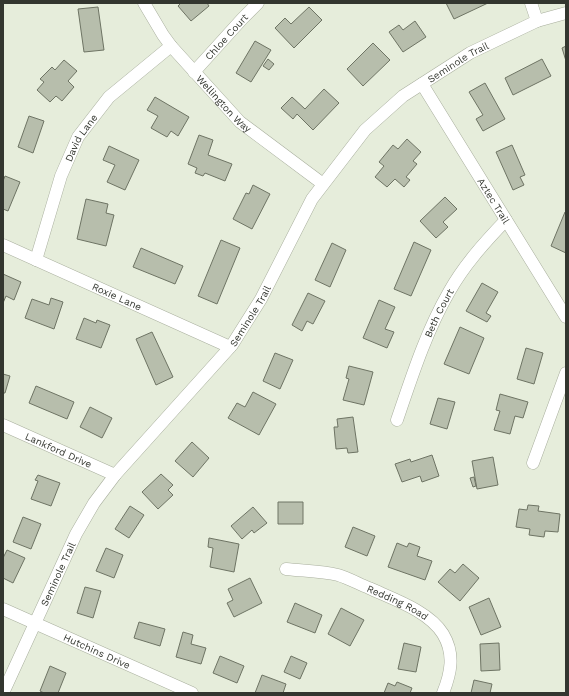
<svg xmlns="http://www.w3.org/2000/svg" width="569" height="696" font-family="'Work Sans',sans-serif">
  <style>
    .building { fill: #b7beac; stroke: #6e7464 }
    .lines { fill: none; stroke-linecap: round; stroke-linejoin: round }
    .street-casing { stroke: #a9af9e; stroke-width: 13 }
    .street { stroke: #fff; stroke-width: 12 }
    .labels { text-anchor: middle; stroke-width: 4; stroke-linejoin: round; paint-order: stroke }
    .street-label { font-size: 10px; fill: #33362f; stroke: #e6eddb }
  </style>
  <rect width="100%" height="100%" fill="#e6eddb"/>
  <path class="building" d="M181 3H207L209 6 191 21 178 6Z
    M446 3H488L454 19Z
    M98 7 104 50 84 52 78 9Z
    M309 7 322 20 294 48 275 28 285 18 291 24Z
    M415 21 426 37 403 52 389 32 399 25 403 30Z
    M255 41 271 50 251 82 236 73Z
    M373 43 390 60 363 86 347 69Z
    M566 46V61L562 48Z
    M268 59 274 64 269 70 263 66Z
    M542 59 551 76 513 95 505 78Z
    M64 60 77 71 68 81 74 87 62 101 56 96 50 102 37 90 44 82 40 79 52 67 55 70Z
    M485 83 505 119 483 131 476 119 483 115 469 92Z
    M324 89 339 103 313 130 297 114 293 119 281 108 292 97 305 109Z
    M155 97 189 117 178 136 171 131 167 137 151 128 158 116 147 110Z
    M29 116 44 121 33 153 18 147Z
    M199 135 213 140 208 155 232 164 225 181 205 173 203 176 195 173 197 168 188 164Z
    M407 139 421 152 413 161 417 164 406 177 410 180 404 187 395 179 387 187 375 177 384 166 379 162 393 145 398 149Z
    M512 145 525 175 520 177 524 185 513 190 496 152Z
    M109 146 139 160 125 190 107 182 115 165 103 160Z
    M5 176 20 182 8 211 3 209V181Z
    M253 185 270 194 252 229 233 219 246 193 249 194Z
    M445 197 457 209 443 222 448 227 436 238 420 221Z
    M86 199 108 204 106 213 114 215 106 246 77 239Z
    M565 212 566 213V253L551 246Z
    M221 240 240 248 217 304 198 296Z
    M414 242 431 250 411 296 394 289Z
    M332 243 346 250 330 287 315 280Z
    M141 248 183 266 175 284 133 267Z
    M3 274 21 282 14 300 6 296 3 303Z
    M482 283 498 292 486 313 491 316 487 322 466 311Z
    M308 293 325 301 313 324 307 321 302 331 292 325Z
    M51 298 63 302 54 329 25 318 32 299 49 305Z
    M379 300 395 307 385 329 394 332 387 348 363 338Z
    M84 318 96 323 97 320 110 325 101 348 76 339Z
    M460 327 484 338 469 374 444 364Z
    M152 332 173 377 156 385 136 339Z
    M526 348 543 353 534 384 517 379Z
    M275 353 293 360 280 389 263 381Z
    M349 366 373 372 364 405 343 400 349 379 346 378Z
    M3 374 10 376 5 393H3Z
    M36 386 74 402 67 419 29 403Z
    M253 392 276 404 259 435 228 418 237 403 245 407Z
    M500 394 528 402 523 418 515 416 510 434 494 430 500 411 496 410Z
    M438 398 455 402 447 429 430 424Z
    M90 407 112 418 102 438 80 427Z
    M353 417 358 452 348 453 347 448 336 449 334 427H338L337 419Z
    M192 442 209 458 193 477 175 461Z
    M432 455 439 476 422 482 420 476 402 482 395 464 410 459 411 462Z
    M493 457 498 485 477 489 472 461Z
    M161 474 173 485 168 490 173 495 158 509 142 492Z
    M38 475 60 483 51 506 31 499 38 481 35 480Z
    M474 477 476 486 473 487 470 478Z
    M278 502H303V524H278Z
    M528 505 539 506 538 511 560 514 558 532 545 531 544 537 529 535 530 529 516 527 519 509 527 510Z
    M130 506 144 515 129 538 115 529Z
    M253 507 267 523 254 533 252 530 242 539 231 526Z
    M23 517 41 524 31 549 13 542Z
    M353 527 375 536 367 556 345 547Z
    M209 538 239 544 234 572 210 567 213 548 208 547Z
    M397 543 407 547 409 543 420 547 417 556 432 561 425 580 388 567Z
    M106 548 123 555 114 578 96 571Z
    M7 550 25 558 13 583 3 578V558Z
    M463 564 479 578 460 601 438 582 450 569 455 573Z
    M250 578 262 603 234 617 227 603 233 600 228 589Z
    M85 587 101 591 93 618 77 613Z
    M489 598 501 627 481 635 469 607Z
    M295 603 322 615 315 633 287 622Z
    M341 608 364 620 350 646 328 634Z
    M139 622 165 629 160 646 134 638Z
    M183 632 193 635 191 644 206 648 201 664 176 657Z
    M404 643 421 647 416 672 398 669Z
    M499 643 500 670 481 671 480 644Z
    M220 656 244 666 237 683 213 673Z
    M291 656 307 663 300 679 284 672Z
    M50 666 66 673 58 693H44L40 691Z
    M262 675 286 684 283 693H255Z
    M474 680 492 684 490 693H471Z
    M397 682 412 688 410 693H384L388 683 395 686Z"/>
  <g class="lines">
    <defs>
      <g id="street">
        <path id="s1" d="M144 3 163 35 171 46 240 122 323 184"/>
        <path d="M531 3 537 21"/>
        <path id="s2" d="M194 72 242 19 258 3"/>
        <path id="s3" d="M422 84 566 317"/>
        <path id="s4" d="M3 245 230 347"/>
        <path id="s5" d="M36 260 61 176 78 137 109 97 171 46"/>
        <path id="s6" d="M397 420C412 376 426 332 449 292 464 265 485 242 506 220"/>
        <path id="s7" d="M3 425 115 475"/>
        <path d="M533 463 566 373"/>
        <path id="s8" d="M286 569C303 571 321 571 338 575 348 578 359 584 369 588 393 599 429 611 443 634 455 654 451 673 443 693"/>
        <path id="s9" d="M3 609 192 693"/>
        <path id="s10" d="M3 693 76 534 94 503 115 475 232 345 261 299 312 199 365 130 403 96 470 53 537 21 566 13"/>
      </g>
    </defs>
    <use href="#street" class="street-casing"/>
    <use href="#street" class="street"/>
  </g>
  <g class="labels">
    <g class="street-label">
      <text dy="4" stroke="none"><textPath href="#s2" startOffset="48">Chloe Court</textPath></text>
      <text dy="4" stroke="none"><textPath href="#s10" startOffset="790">Seminole Trail</textPath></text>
      <text dy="4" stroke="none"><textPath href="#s1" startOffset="129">Wellington Way</textPath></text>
      <text dy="4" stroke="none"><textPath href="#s5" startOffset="131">David Lane</textPath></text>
      <text dy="4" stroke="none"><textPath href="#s3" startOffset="137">Aztec Trail</textPath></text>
      <text dy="4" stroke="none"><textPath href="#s4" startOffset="125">Roxie Lane</textPath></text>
      <text dy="4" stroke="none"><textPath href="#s6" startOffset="115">Beth Court</textPath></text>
      <text dy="4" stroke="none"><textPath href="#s10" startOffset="455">Seminole Trail</textPath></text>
      <text dy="4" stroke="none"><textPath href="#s7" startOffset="61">Lankford Drive</textPath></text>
      <text dy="4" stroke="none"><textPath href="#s10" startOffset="131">Seminole Trail</textPath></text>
      <text dy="4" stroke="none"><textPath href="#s8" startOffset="118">Redding Road</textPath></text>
      <text dy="4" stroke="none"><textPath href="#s9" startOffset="103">Hutchins Drive</textPath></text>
    </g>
  </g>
  <rect width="569" height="696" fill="none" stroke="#33362f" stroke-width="8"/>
</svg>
